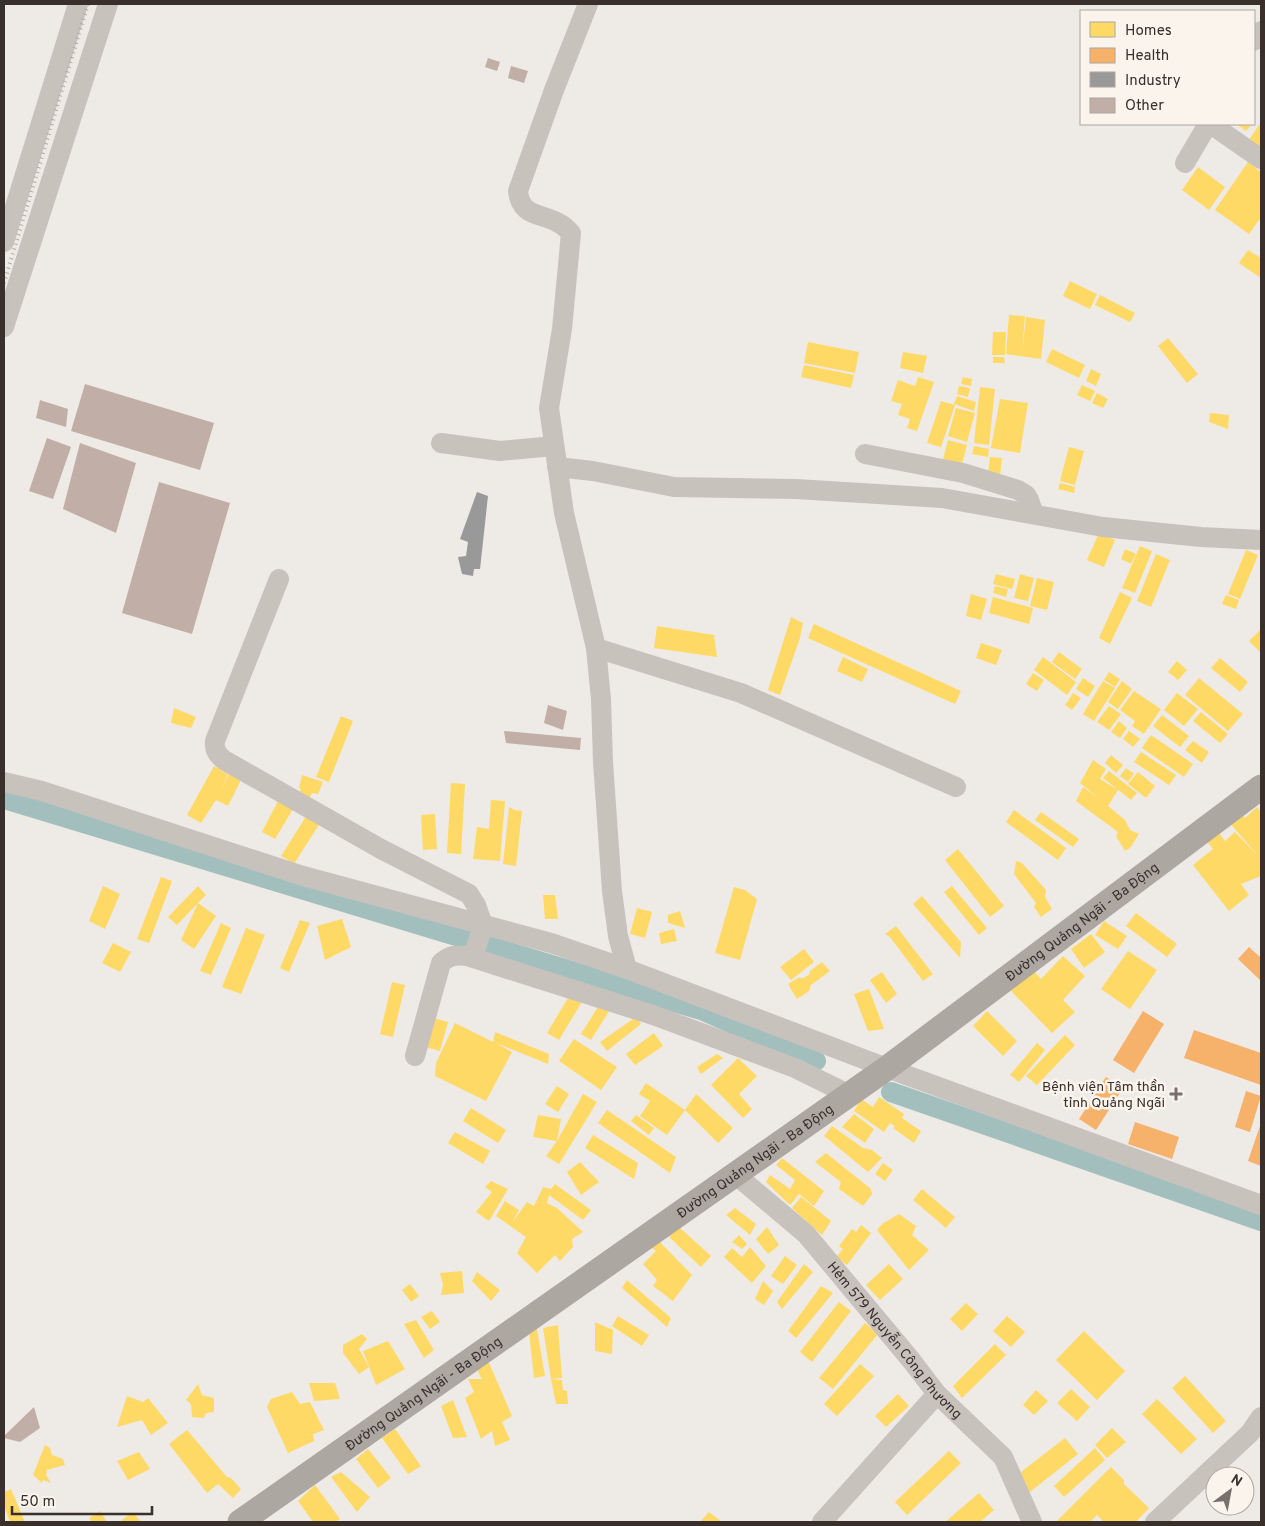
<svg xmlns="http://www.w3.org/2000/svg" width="1265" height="1526" font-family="Overpass,sans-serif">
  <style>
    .homes { fill: #ffd966 }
    .health { fill: #f6b26b }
    .industry { fill: #999 }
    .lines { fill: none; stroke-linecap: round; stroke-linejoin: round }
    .canal { stroke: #a2bfbe; stroke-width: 20 }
    .building { fill: #c1afa7 }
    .minor { stroke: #c8c2bd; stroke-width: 20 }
    .major { stroke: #ada7a2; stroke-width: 25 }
    .rail { stroke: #b0aba7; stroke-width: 4; stroke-dasharray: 1 4; stroke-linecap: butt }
    .poi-dot { fill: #78706c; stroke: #faf4ed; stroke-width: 2 }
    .labels { text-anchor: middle; stroke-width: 5; stroke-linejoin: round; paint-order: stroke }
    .street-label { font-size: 14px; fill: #392f2b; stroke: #faf4ed }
    .poi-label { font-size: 14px; fill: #392f2b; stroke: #faf4ed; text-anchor: end }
  </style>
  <rect width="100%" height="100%" fill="#eeeae5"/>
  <path class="homes" d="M1261 122V147L1245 146Z
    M1236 124H1252L1246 131Z
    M1248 162 1261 172V217L1249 234 1215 210Z
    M1198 167 1225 187 1209 210 1182 190Z
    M1248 250 1261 258V278L1239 263Z
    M1070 281 1097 294 1090 309 1063 296Z
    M1100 295 1135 313 1130 322 1095 305Z
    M1009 315 1025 316 1022 353 1026 317 1045 320 1041 359 1006 354Z
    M993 332H1006L1005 355H992Z
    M1168 338 1198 374 1187 383 1158 346Z
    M808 342 859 352 855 373 804 363Z
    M1052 349 1085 365 1079 378 1046 362Z
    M903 352 927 356 923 373 900 368Z
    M993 357H1004L1005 363H993Z
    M804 365 854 375 851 388 801 377Z
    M1091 369 1101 374 1096 386 1086 381Z
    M918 377 934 382 917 431 907 428 910 419 898 415 902 404 891 401 898 380 915 386Z
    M963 377 972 379 971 386 961 384Z
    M1082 385 1095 391 1090 401 1077 395Z
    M959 386 970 388 968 397 957 394Z
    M980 387 995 389 989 445 974 443Z
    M1097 393 1108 399 1103 408 1092 403Z
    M957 396 976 402 974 411 954 404Z
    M1000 399 1028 403 1020 453 991 448Z
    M941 401 955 405 941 447 927 443Z
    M956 408 975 413 967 442 948 436Z
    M1210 413 1229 415 1228 429 1209 422Z
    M948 440 967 445 962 464 943 459Z
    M974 446 989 449 988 457 972 454Z
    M1069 447 1084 451 1075 485 1060 481Z
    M990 457 1002 458 1000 475 988 474Z
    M1060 483 1075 487 1074 493 1058 489Z
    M1099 533 1115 540 1104 567 1087 560Z
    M1140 546 1152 551 1135 593 1122 588Z
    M1125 549 1136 554 1131 564 1121 559Z
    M1246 550 1258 555 1240 599 1228 594Z
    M1156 554 1170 560 1151 607 1137 601Z
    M996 574 1015 579 1012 589 993 584Z
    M1020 574 1034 578 1028 601 1014 598Z
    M1037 578 1054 582 1047 610 1030 606Z
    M995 586 1008 589 1006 597 993 593Z
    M1120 592 1132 598 1110 644 1099 638Z
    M971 594 987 599 981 620 966 616Z
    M1226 595 1239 600 1236 609 1222 604Z
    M993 597 1033 608 1029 624 989 613Z
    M791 617 803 623 800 638 780 695 768 690Z
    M814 624 961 691 955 704 808 638Z
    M657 626 714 635 717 657 654 648Z
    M1260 630 1261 631V653L1249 641Z
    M981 643 1002 650 996 665 976 658Z
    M1059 652 1082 669 1075 679 1052 662Z
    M843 657 868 669 862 682 837 671Z
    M1043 657 1076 682 1067 695 1034 670Z
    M1220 658 1248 682 1240 692 1211 668Z
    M1177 661 1187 670 1178 680 1168 672Z
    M1109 672 1120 679 1115 687 1104 680Z
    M1033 673 1044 680 1037 691 1026 684Z
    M1083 678 1095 686 1088 697 1076 689Z
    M1199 678 1243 714 1228 731 1185 695Z
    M1103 681 1115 688 1094 721 1083 714Z
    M1122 681 1132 689 1118 709 1108 702Z
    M1134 691 1161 709 1144 734 1132 726 1135 721 1120 710Z
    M1073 693 1081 698 1072 710 1065 705Z
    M1177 693 1198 709 1184 726 1164 710Z
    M1109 706 1121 714 1109 730 1097 722Z
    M174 708 196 717 191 728 171 723Z
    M1201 712 1228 734 1220 743 1193 721Z
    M1162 715 1189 736 1180 747 1153 726Z
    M341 716 353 721 329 782 316 777Z
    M1119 721 1127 728 1120 738 1111 732Z
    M1129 731 1140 739 1133 747 1123 739Z
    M1151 735 1193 764 1184 777 1142 748Z
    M1193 741 1209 752 1202 763 1185 750Z
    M1141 752 1176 775 1169 785 1134 762Z
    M1111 755 1123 765 1116 773 1105 763Z
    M1093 760 1106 769 1100 779 1118 790 1108 806 1125 820 1130 830 1139 834 1130 848 1125 851 1116 836 1118 832 1076 801 1083 787 1100 799 1080 783Z
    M214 766 228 774 221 790 232 768 242 778 228 806 216 800 201 823 187 815Z
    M1126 768 1134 774 1128 782 1120 776Z
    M1109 771 1137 793 1131 800 1103 778Z
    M1138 772 1155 786 1146 798 1128 784Z
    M302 775 323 782 318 794 312 793 307 803 298 797 301 789 299 788Z
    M451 783 465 784 461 854 447 853Z
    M491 800 505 801 500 861 473 859 477 827 489 829Z
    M278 801 293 809 275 839 262 832Z
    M509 807 515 810 522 811 516 866 503 864Z
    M1257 807 1261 812V876L1241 884 1249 895 1229 911 1193 865 1213 849 1205 839 1217 830 1225 841 1235 832 1259 857 1228 821 1239 811 1245 818Z
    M1014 810 1066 848 1058 860 1006 822Z
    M1041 812 1079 839 1073 847 1035 820Z
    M435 814 437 849 423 850 421 815Z
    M307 815 320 823 294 864 281 856Z
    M958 849 1004 906 990 917 945 860Z
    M1016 861 1022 863 1046 890 1045 897 1052 909 1041 917 1034 907 1036 903 1014 874Z
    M161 877 172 881 149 943 137 939Z
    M103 886 120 894 105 929 89 921Z
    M198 886 206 895 198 903 216 916 194 949 181 940 198 903 177 925 168 917Z
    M952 886 987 928 979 935 944 892Z
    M734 887 745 890 757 899 740 960 715 953Z
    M543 895H555L558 919H545Z
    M922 896 961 942 960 958 913 904Z
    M637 908 652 912 645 938 630 934Z
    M680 911 685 928 668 923V915Z
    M1136 913 1177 944 1167 957 1126 926Z
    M342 919 351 947 325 960 317 926Z
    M300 920 310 923 289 972 280 968Z
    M1104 921 1127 936 1118 949 1095 935Z
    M221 923 231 928 211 975 200 971Z
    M896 926 933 974 923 981 890 937 885 934Z
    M246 928 265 935 241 994 222 987Z
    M674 929 677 941 661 944 659 933Z
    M1091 934 1105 952 1084 968 1071 949Z
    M113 943 131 952 120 972 102 963Z
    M804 949 814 962 791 980 780 967Z
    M1128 951 1157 970 1130 1009 1101 989Z
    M1063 956 1085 976 1063 1000 1075 1012 1052 1033 1011 991 1033 970 1041 979Z
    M822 962 830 971 811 985 809 991 797 999 788 984 798 978H803L809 975 810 971Z
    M882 972 897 994 886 1003 870 980Z
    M392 982 405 985 393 1037 380 1034Z
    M869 989 884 1029 868 1031 854 994Z
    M571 993 583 1000 559 1040 547 1033Z
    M601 1002 611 1008 591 1040 581 1034Z
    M987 1011 1017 1041 1003 1056 973 1026Z
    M430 1017 448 1022 440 1051 422 1046Z
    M636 1017 641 1024 607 1051 600 1042Z
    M455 1023 493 1042 495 1032 549 1054 548 1064 496 1043 512 1052 486 1101 435 1076 436 1063Z
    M654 1033 663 1046 635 1065 626 1054Z
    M1065 1035 1075 1045 1037 1085 1026 1076Z
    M574 1039 617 1067 601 1090 559 1061Z
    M1037 1043 1045 1050 1019 1082 1010 1075Z
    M717 1054 723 1058 701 1074 697 1067Z
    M738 1058 757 1076 739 1094 752 1109 743 1118 711 1085Z
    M646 1083 685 1110 667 1135 640 1116 650 1101 639 1094Z
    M557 1086 569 1094 558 1112 545 1104Z
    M583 1094 597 1102 559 1164 546 1156 557 1141 533 1137 538 1115 561 1119 557 1141Z
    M696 1094 733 1128 718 1143 685 1110Z
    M879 1097 904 1114 902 1118 921 1131 914 1143 893 1128 895 1126 890 1123 884 1132 854 1111 861 1099 873 1107Z
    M471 1108 506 1130 498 1143 463 1121Z
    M607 1110 676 1157 670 1173 598 1123Z
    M854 1114 874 1129 865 1143 842 1127Z
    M636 1115 654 1128 649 1135 631 1121Z
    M832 1126 863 1148 872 1150 882 1158 868 1172 824 1136Z
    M455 1132 490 1151 483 1164 448 1143Z
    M593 1135 638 1163 634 1179 585 1148Z
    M826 1153 871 1189 872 1194 863 1206 839 1189 841 1182 815 1162Z
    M782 1158 824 1191 814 1206 799 1194 790 1205 766 1182 770 1175 790 1189 795 1180 776 1165Z
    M580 1162 599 1182 581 1195 567 1172Z
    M883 1163 893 1170 885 1181 875 1174Z
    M491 1181 508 1189 489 1221 476 1212 492 1192 485 1187Z
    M555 1184 591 1210 583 1220 549 1195 547 1203 557 1208 583 1232 572 1239 573 1247 560 1261 555 1255 537 1273 517 1253 526 1237 496 1216 505 1201 519 1210 512 1223 527 1202 534 1206 543 1187 551 1189Z
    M922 1189 955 1217 946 1228 913 1200Z
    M801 1197 831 1221 822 1235 792 1208Z
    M735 1208 756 1224 750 1235 726 1215Z
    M899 1214 916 1226 912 1235 929 1250 909 1270 877 1230 882 1224Z
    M861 1225 871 1233 847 1265 836 1257 843 1249 839 1246 852 1229 856 1232Z
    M679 1227 711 1256 701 1267 669 1237Z
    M767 1227 779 1245 768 1254 756 1239Z
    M739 1235 747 1244 742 1249 732 1242Z
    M657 1239 692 1275 673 1301 653 1286 657 1280 643 1264 656 1251 650 1246Z
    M750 1247 766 1266 752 1283 724 1257 732 1248 742 1257Z
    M785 1256 797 1265 783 1284 771 1276Z
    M804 1264 813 1272 782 1309 777 1302Z
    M889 1264 903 1279 880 1300 866 1285Z
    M462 1271 464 1293 441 1295 443 1285 440 1273Z
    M477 1272 500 1290 491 1301 472 1281Z
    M627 1280 671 1318 667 1327 622 1288Z
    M763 1281 773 1291 764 1305 755 1299Z
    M410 1284 419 1296 411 1302 402 1290Z
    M821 1286 833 1293 796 1338 788 1331Z
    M839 1302 851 1311 812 1362 800 1352Z
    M966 1303 978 1314 962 1331 950 1319Z
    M432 1311 440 1322 430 1329 421 1317Z
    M618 1316 649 1335 642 1346 612 1326Z
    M1007 1316 1025 1332 1011 1347 993 1331Z
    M416 1320 434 1350 424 1358 404 1324Z
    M595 1322 613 1330 612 1354 595 1351Z
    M865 1323 878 1334 833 1389 819 1378Z
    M558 1325 562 1378 551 1379 562 1380 563 1390 567 1391 568 1404H556L551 1379 543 1328Z
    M537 1329 545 1376 534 1378 529 1332Z
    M1084 1331 1125 1371 1097 1400 1056 1360Z
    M362 1334 367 1339 359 1349 369 1367 359 1374 343 1353V1345Z
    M388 1341 405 1369 376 1385 363 1351Z
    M995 1344 1006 1355 962 1398 953 1386Z
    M486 1356 512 1416 502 1422 510 1440 495 1446 492 1431 481 1439 465 1398 474 1392 468 1379H482L472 1361Z
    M860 1364 874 1376 837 1416 824 1404Z
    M1185 1376 1226 1421 1213 1433 1172 1388Z
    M309 1383H335L340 1399 314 1401Z
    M198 1384 202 1395 214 1398V1412L206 1413 204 1418 192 1417 191 1404 186 1400Z
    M1071 1389 1090 1407 1077 1421 1057 1403Z
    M1036 1390 1048 1401 1034 1415 1023 1405Z
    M292 1392 300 1404 310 1402 324 1430 313 1434 314 1441 288 1453 267 1407 271 1399Z
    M898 1394 909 1406 886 1427 875 1416Z
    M127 1396 143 1402 148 1398 168 1423 151 1435 142 1420 117 1427Z
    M1157 1399 1197 1439 1181 1454 1142 1414Z
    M453 1400 467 1437 453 1438 441 1406Z
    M1112 1428 1126 1442 1107 1458 1095 1445Z
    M395 1429 421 1466 408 1474 382 1438Z
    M187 1430 227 1477 231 1478 241 1489 233 1498 218 1484 207 1493 169 1444Z
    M1065 1438 1078 1454 1030 1492 1017 1475Z
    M45 1445 50 1448 52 1455 63 1459 65 1465 47 1470 46 1475 51 1483 43 1480 42 1483 33 1475Z
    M1095 1448 1105 1460 1064 1497 1054 1486Z
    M368 1449 391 1478 378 1488 356 1459Z
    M949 1451 961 1463 907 1515 895 1502Z
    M139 1452 150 1469 128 1480 117 1461Z
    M1111 1467 1124 1480V1484L1149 1508 1136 1522H1104L1097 1515 1090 1522H1056Z
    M341 1472 370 1497 357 1512 331 1477Z
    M315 1485 340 1519 335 1522H313L298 1501Z
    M11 1489 25 1522H10L4 1506V1492Z
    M979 1493 994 1510 980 1522H945Z
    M100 1511 107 1522H92L89 1518Z
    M133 1512 141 1522H119Z
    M709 1512 722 1522H700Z"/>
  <path class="health" d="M1249 947 1261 958V981L1238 959Z
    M1143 1011 1164 1024 1134 1073 1113 1060Z
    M1194 1030 1261 1053V1085L1184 1058Z
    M1106 1077 1123 1088 1096 1130 1079 1119Z
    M1246 1091 1261 1096 1250 1132 1235 1127Z
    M1135 1122 1179 1137 1172 1159 1128 1144Z
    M1261 1123V1166L1248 1161Z"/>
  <path class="industry" d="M477 492 488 496 480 569H474L473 576 462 574 458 557 466 556 468 542 460 539Z"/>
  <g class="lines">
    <path class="canal" d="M4 799 704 1011 816 1061
      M891 1092 1261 1221"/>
  </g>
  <path class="building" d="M488 58 500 62 497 71 485 67Z
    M511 66 528 71 524 83 508 78Z
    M85 384 214 423 200 470 71 431Z
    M40 400 68 409 66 427 36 418Z
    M47 438 71 447 53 499 29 491Z
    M80 443 136 463 116 533 63 509Z
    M159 482 230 503 192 634 122 613Z
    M548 705 567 711 563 730 544 723Z
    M504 731 581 738 580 750 506 743Z
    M34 1407 40 1428 20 1442 4 1438V1436Z"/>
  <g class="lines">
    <g class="minor">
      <path d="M588 4 554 90 518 191C521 219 543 212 562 225 565 227 568 230 571 233L562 329 549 408 564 513 596 648 601 699 603 762 612 891 618 936 627 969"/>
      <path d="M1254 41 1261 31"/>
      <path d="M1185 163 1208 124 1212 125 1261 159"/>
      <path d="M4 242 78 4"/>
      <path d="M4 327 108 4"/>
      <path d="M441 443 500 451 554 446"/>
      <path d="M865 454 963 473 1018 490 1026 495 1029 500 1034 514"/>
      <path d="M557 467 593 471 674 487 796 489 942 498 1103 527 1201 537 1261 540"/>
      <path d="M279 579 215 741C214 750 217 754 224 760L381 849 469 894 476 905 483 925 473 957"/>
      <path d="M596 648 741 693 956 787"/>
      <path d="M4 782 42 791 303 876 551 943 627 969 887 1068 1261 1205"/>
      <path d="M415 1056 441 963C450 955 455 955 467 956L653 1015 795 1068 850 1095"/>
      <path id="s1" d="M736 1175 806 1234 911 1360 937 1394 1003 1457 1032 1522"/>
      <path d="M822 1522 937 1394"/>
      <path d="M1155 1522 1250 1433 1261 1417"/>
    </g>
    <path class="major" id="s2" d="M240 1522 887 1068 1261 787"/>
    <path class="rail" d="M4 283 88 4"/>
  </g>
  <path class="poi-dot" d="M1173.5 1086.5h5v5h5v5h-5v5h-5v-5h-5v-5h5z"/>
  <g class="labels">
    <g class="street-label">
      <text dy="5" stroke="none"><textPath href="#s2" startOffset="1034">Đường Quảng Ngãi - Ba Động</textPath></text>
      <text dy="5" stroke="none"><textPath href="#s2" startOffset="629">Đường Quảng Ngãi - Ba Động</textPath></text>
      <text dy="5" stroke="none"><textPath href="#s1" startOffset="230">Hẻm 579 Nguyễn Công Phương</textPath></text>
      <text dy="5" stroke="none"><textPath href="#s2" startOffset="224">Đường Quảng Ngãi - Ba Động</textPath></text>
    </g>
    <g class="poi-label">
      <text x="1165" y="1091">Bệnh viện Tâm thần<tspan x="1165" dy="16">tỉnh Quảng Ngãi</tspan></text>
    </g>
  </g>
  <rect width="1265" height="1526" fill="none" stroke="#392f2b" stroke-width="10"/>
  <rect x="1080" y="10" width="175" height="115" fill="#faf4ed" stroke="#ada59f"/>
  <rect x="1090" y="22" width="25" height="15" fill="#ffd966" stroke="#ada59f"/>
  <text x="1125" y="35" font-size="15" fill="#392f2b">Homes</text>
  <rect x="1090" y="48" width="25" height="15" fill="#f6b26b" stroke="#ada59f"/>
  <text x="1125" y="60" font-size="15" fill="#392f2b">Health</text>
  <rect x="1090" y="72" width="25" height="15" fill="#999999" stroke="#ada59f"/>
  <text x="1125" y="85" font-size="15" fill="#392f2b">Industry</text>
  <rect x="1090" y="98" width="25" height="15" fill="#c1afa7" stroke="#ada59f"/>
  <text x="1125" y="110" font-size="15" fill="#392f2b">Other</text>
  <g transform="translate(1230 1491) rotate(32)"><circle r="24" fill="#faf4ed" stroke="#ada59f"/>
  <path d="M0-4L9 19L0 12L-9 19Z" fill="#78706c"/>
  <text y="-8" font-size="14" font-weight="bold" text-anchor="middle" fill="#392f2b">N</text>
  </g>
  <path d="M12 1506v8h140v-8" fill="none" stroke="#392f2b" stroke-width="2.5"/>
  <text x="20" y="1506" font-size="15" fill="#392f2b" stroke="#faf4ed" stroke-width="4" paint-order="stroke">50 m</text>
</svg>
